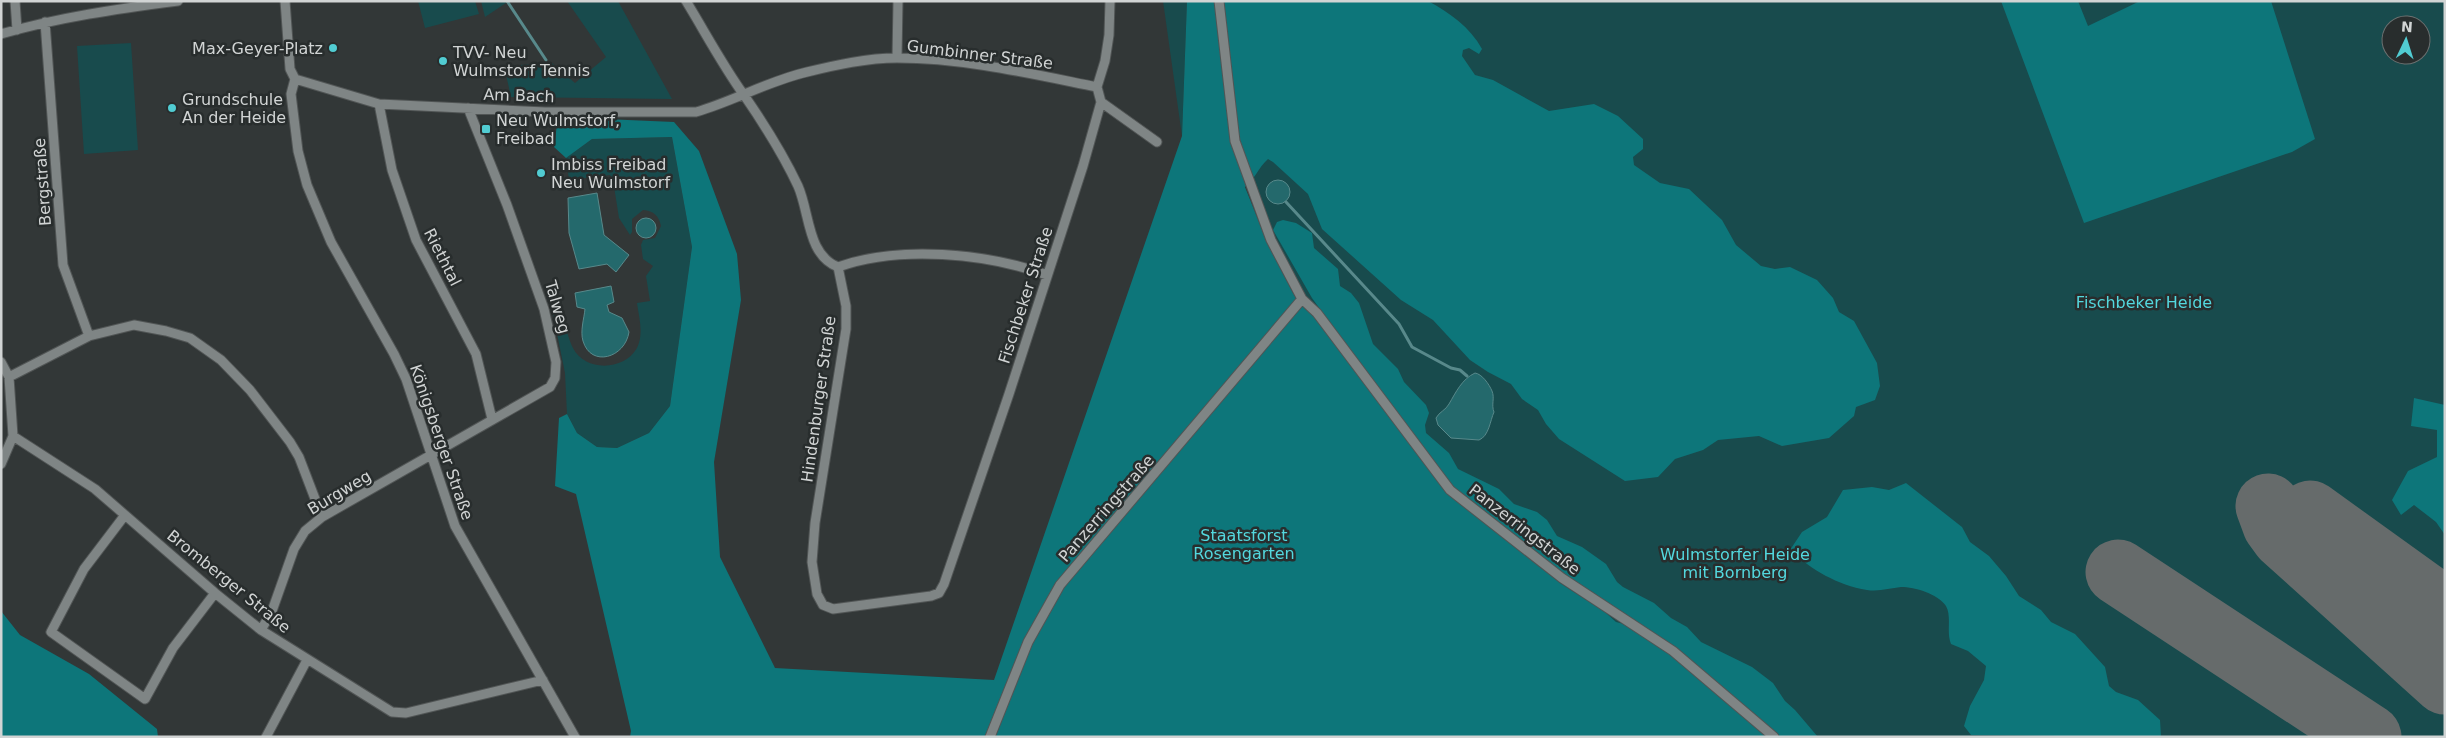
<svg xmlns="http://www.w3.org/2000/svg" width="2446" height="738" font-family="'DejaVu Sans',sans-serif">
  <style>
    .green { fill: #184b4d; fill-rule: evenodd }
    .forest { fill: #0d767a }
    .water { fill: #24696c; stroke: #58898b }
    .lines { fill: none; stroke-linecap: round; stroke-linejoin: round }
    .stream { stroke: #58898b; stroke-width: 3 }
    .runway { stroke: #666b6b; stroke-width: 65 }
    .minor-casing { stroke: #515555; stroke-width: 11 }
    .minor { stroke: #7f8585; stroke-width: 9 }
    .poi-dot { fill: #51ccd2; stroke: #282d2d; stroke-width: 2 }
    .labels { text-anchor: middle; stroke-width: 5; stroke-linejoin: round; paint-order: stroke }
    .poi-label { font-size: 16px; fill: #d1d4d4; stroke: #282d2d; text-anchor: start }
    .street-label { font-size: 16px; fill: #d1d4d4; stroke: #282d2d }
    .park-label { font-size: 16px; fill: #53d8de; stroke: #282d2d }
  </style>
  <rect width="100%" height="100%" fill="#323737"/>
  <path class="green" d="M418 1H475L479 14 425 28Z
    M481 1H509L485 17Z
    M567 1H618L672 99 511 97 504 66 552 63 575 83 606 57Z
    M1163 1H1187L1182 136Z
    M1281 1H2445V737H1441L1526 659 1562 578 1450 490 1302 299 1246 174ZM2391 25H2421V55H2391Z
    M131 43 138 150 84 154 77 46Z
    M672 137 692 247 670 406 649 433 617 448 597 447 577 433 567 414 565 373 548 289 556 288C561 304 566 334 573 348 585 372 624 371 637 348 644 333 639 318 637 303L650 301 646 276 653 266 643 259 641 245 643 240 655 238 661 226C659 216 654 211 643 210L632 219V232L630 235 619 218 613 180 610 175 569 180 566 158 592 139Z"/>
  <path class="forest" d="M1187 1H1428C1450 13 1470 27 1482 49L1479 54 1469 48 1463 50 1462 56 1475 75 1493 80 1549 111 1594 104 1618 116 1643 139V149L1633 157 1634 165 1660 183 1689 189 1722 220 1736 245 1761 266 1775 269 1790 267 1817 280 1833 298 1839 312 1854 321 1877 363 1880 386 1875 400 1856 407 1854 416 1829 438 1782 446 1759 436 1718 440 1703 450 1675 459 1658 477 1625 481 1559 439 1546 424 1538 410 1522 399 1511 384 1488 372 1470 360 1433 320 1401 300 1322 229 1308 194 1273 162 1268 159C1258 168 1255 179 1245 187L1267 242 1293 293 1313 315 1447 493 1560 583 1605 612 1616 622 1628 625 1672 653 1768 737H630L631 731 576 494 555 486 559 418 567 414 577 433 597 447 617 448 649 433 670 406 692 247 672 137 592 139 566 158 554 147 558 117 674 122 699 151 737 254 741 300 714 462 720 557 775 668 994 680 1182 136Z
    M2001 1H2078L2088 26 2140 1H2271L2315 139 2292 152 2084 223Z
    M1283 220 1296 223 1312 233 1314 248 1338 269 1340 286 1351 293 1359 303 1373 344 1398 369 1404 382 1426 405 1429 413 1425 425 1426 433 1449 453 1458 469 1499 489 1514 504 1537 512 1547 520 1557 536 1582 547 1606 564 1617 582 1623 587 1654 603 1671 618 1687 627 1701 642 1752 667 1773 683 1785 701 1795 710 1818 737H1780L1674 650 1564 574 1452 487 1385 400 1312 298 1273 230 1277 222Z
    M2414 398 2445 405V535L2436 522 2414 505 2401 515 2392 500 2408 471 2437 457V430L2411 426Z
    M1906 483 1962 527 1970 542 1989 556 2006 576 2019 596 2041 610 2051 622 2075 634 2105 667 2109 686 2116 692 2138 700 2160 720 2161 737 1971 735 1964 726 1970 706 1984 680 1986 666 1968 651 1951 644C1946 632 1952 617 1946 606 1938 594 1915 587 1901 587 1890 588 1879 592 1867 590 1837 585 1812 570 1790 550L1802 532 1827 517 1843 490 1872 487 1889 490Z
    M1 611 20 635 89 674 157 729 158 737H1Z"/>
  <path class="water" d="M1266 192a12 12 0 1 1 24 0a12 12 0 1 1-24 0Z
    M597 193 604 235 629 255 616 272 607 264 579 269 569 233 568 198Z
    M636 228a10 10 0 1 1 20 0a10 10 0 1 1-20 0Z
    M611 286 614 302 607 305 609 312 622 318 629 332C625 358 591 368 583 341 580 331 584 319 585 309L577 307 575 293Z
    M1475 373C1482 374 1489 384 1492 391 1495 398 1491 405 1494 412 1490 421 1489 436 1479 440L1451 438 1438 425 1436 418C1439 412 1446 410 1449 404 1456 392 1462 379 1475 373Z"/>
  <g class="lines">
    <path class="stream" d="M507 1 546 60
      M1286 202 1399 324 1412 347 1451 368 1460 370 1467 376"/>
    <path class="runway" d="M2268 506 2275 525 2283 536 2445 682
      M2310 513 2445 610
      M2118 572 2369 737"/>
    <defs>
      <path id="minor" d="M15 1 17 30
        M285 1 290 69 295 79
        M686 1C705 32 723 66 744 95 764 124 783 154 798 186 810 213 807 255 838 267L846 306V329L815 523 812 562 817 594 823 605 833 609 931 596 939 593 944 584 1009 394 1083 166 1101 102 1097 87 1105 61 1109 35 1110 1
        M1219 1 1235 141 1271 240 1302 299 1317 313 1450 490 1562 578 1673 651 1774 737
        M45 22 63 265 89 336
        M1 34C60 17 117 9 178 1
        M897 58 898 1
        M295 79 379 104 545 112H696C734 101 768 81 807 72 836 65 867 58 897 58 964 58 1032 74 1097 87
        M295 79 291 94 298 151 307 185 331 242 394 354 406 379 455 526 575 737
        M1101 102 1157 142
        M379 104 392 170 416 240 476 354 492 419
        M838 267C899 245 986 253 1047 275
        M1 362 9 377 13 436 95 489 215 593 261 630 392 712 406 713 543 680
        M9 377 89 336 134 325 166 331 190 338 221 360 250 390 290 442 299 457 322 517
        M1 464 13 436
        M125 515 84 569 51 632 145 699 173 648 215 593
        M261 630 272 611 294 549 305 531 322 517 550 387 555 378 556 362 544 309 507 205 468 108
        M266 737 307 660
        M990 737 1028 642 1060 585 1302 299"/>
    </defs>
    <use href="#minor" class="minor-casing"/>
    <use href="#minor" class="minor"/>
  </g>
  <g class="poi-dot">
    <circle cx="333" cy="48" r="5"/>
    <circle cx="443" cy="61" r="5"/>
    <circle cx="172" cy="108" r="5"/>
    <rect x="481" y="124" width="10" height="10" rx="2.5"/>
    <circle cx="541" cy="173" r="5"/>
  </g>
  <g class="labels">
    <g class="poi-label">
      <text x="323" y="54" text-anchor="end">Max-Geyer-Platz</text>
      <text x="453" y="58">TVV- Neu<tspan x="453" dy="18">Wulmstorf Tennis</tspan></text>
      <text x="182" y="105">Grundschule<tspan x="182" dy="18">An der Heide</tspan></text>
      <text x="496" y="126">Neu Wulmstorf,<tspan x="496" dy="18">Freibad</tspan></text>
      <text x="551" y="170">Imbiss Freibad<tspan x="551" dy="18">Neu Wulmstorf</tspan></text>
    </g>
    <g class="street-label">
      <text transform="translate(980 54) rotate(7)" y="6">Gumbinner Straße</text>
      <text transform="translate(519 95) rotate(2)" y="6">Am Bach</text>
      <text transform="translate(42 182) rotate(-94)" y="6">Bergstraße</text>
      <text transform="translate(443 257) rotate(63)" y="6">Riethtal</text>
      <text transform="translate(1025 295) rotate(-72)" y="6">Fischbeker Straße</text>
      <text transform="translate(558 307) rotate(74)" y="6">Talweg</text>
      <text transform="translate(818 399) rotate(-82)" y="6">Hindenburger Straße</text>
      <text transform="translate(442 442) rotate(71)" y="6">Königsberger Straße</text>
      <text transform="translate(339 492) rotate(-31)" y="6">Burgweg</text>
      <text transform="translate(1106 508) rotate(-49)" y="6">Panzerringstraße</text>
      <text transform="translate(1525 529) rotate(38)" y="6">Panzerringstraße</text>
      <text transform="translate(229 581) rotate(39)" y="6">Bromberger Straße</text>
    </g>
    <g class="park-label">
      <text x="2144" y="308">Fischbeker Heide</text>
      <text x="1244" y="541">Staatsforst<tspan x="1244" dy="18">Rosengarten</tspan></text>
      <text x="1735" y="560">Wulmstorfer Heide<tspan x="1735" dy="18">mit Bornberg</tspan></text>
    </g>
  </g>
  <rect width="2446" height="738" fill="none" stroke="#d1d4d4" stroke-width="5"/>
  <g transform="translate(2406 40) rotate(4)"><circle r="24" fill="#282d2d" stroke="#6c7070"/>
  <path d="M0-4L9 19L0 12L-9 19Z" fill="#51ccd2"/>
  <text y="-8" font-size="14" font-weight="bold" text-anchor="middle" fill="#d1d4d4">N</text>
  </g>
</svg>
